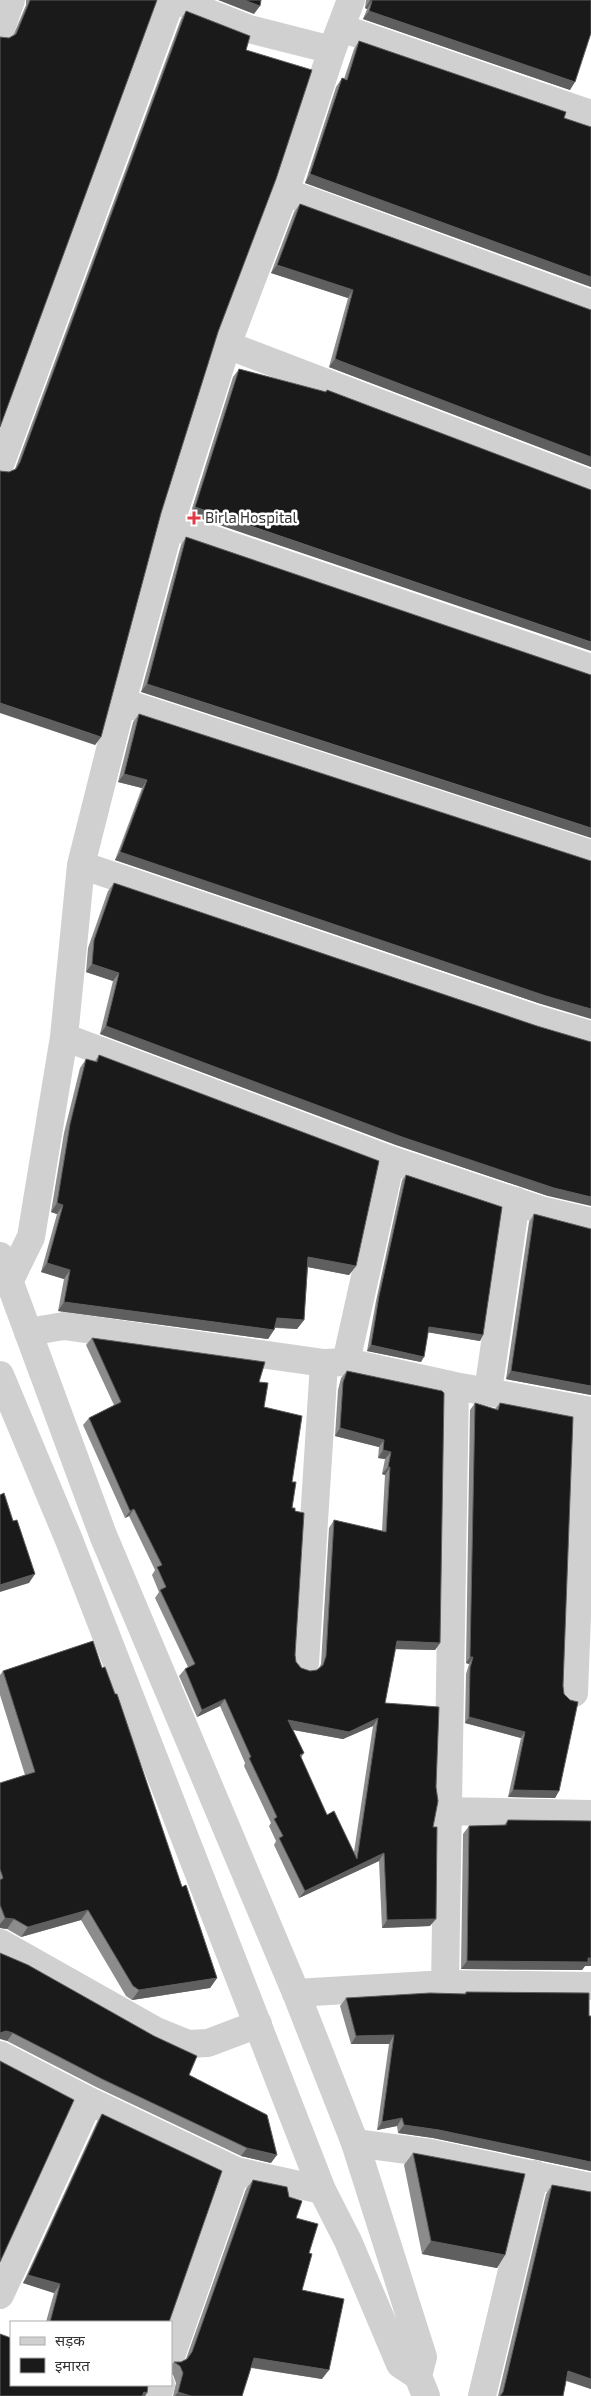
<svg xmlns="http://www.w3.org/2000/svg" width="591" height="2396" font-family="'Exo 2','Noto Sans Devanagari',sans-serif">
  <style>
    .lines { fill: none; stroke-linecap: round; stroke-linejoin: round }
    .minor { stroke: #d0d0d0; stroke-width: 28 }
    .tertiary { stroke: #d0d0d0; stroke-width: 28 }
    .wall { fill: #8c8c8c; fill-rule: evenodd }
    .shaded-wall { fill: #5f5f5f }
    .building { fill: #1a1a1a; stroke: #5f5f5f; fill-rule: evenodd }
    .poi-dot { fill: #e63946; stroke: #fff; stroke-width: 2 }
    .labels { text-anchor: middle; stroke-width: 5; stroke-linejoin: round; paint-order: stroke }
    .poi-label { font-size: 15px; fill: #333; stroke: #fff; text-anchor: start }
  </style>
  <rect width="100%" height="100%" fill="#fff"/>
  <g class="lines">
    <path class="minor" d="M176 0 249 29 332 50
      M341 28 591 114
      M0 31 11 0
      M285 192 591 304
      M227 345 591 484
      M0 465 171 0
      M170 525 591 668
      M122 702 591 854
      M81 865 536 1019 591 1035
      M64 1037 391 1160 544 1211 591 1222
      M10 1280 31 1237 64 1037 81 865 122 702 170 525 227 345 285 192 332 50 351 0
      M28 1332 64 1326 324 1363 346 1362 455 1386 591 1411
      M346 1362 391 1160
      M488 1391 516 1201
      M305 1663 324 1363
      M574 1693 585 1410
      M448 1811 591 1814
      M0 1943 156 2031 188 2044 208 2043 258 2024
      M445 1984 455 1386
      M296 1993 445 1984 591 1986
      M0 2055 89 2101 236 2171 322 2190
      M355 2143 430 2153 591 2187
      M0 2295 89 2101
      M171 2356 236 2171
      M157 2396 161 2385
      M482 2396 535 2174"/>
    <path class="tertiary" d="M0 1256 103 1535 296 1993 355 2143 423 2357 418 2376 426 2396
      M0 1375 69 1540 322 2190 348 2241 400 2364 418 2376"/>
  </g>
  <path class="wall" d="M26 0H157L0 427 1 38H9L13 36 26 5Z
    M366 0H591L570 90 363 19 367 9 365 8Z
    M186 11 246 50 218 332 161 513 101 737 95 745 9 472 15 469 181 19Z
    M359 41 564 118 591 127V287L305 183 336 87 342 78 344 79 354 49Z
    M300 204 591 310V467L329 367 348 298 271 273 294 212Z
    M239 369 325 392 327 390 591 490 190 515 233 377Z
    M186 537 591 675 141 692 181 545Z
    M139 714 541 1004 115 860 142 788 118 782 133 722Z
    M114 883 537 1026 548 1196 396 1145 100 1034 113 981 86 972 88 948 108 891Z
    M99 1055 356 1266 349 1275 308 1267 304 1320 297 1329 275 1328 268 1339 58 1311 64 1279 41 1272 57 1214 51 1212 64 1133 80 1068 86 1059 95 1061Z
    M406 1175 483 1335 480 1341 428 1332 421 1362 367 1351 376 1301 402 1180Z
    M534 1214 591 1395 506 1379 529 1222Z
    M92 1338 259 1382 264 1407 292 1482 295 1655 296 1662 301 1668 310 1671 317 1670 319 1668 321 1664 329 1528 334 1520 382 1531 385 1475 382 1474 385 1459 378 1458 379 1447 335 1436 338 1390 341 1378 347 1371 442 1391 440 1643 435 1650 395 1649 385 1703 433 1827 430 1926 382 1928 379 1861 299 1898 274 1845 276 1841 269 1826 271 1823 244 1766 245 1763 220 1706 197 1717 179 1676 185 1669 188 1667 155 1598 159 1592 152 1575 155 1570 129 1516 125 1518 83 1425 89 1418 114 1405 86 1345ZM373 1726 354 1852 327 1815 301 1758 304 1753 293 1730 343 1739Z
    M475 1403 495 1409 500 1403 563 1686 559 1791 555 1798 508 1797 521 1738 465 1723 466 1674 469 1664 466 1663 470 1410Z
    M102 1668 182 1887 217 1978 210 1988 132 2000 126 1996 81 1920 21 1937 7 1929 0 1928V1783L25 1775 0 1695V1675L3 1671Z
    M508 1820 591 1821V1966H585L582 1970 461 1969 463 1834 469 1826 504 1825Z
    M0 1953 189 2075 271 2163 241 2156 96 2087 7 2041Z
    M466 1992 591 2016V2171L433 2138 398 2133 397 2126 377 2130 389 2044H351L340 2006 346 1998 464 1994Z
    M102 2114 169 2322H46L54 2293 23 2283 97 2122Z
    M413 2153 505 2255 497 2268 422 2254 404 2165Z
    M253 2180 289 2197 309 2253 302 2290 322 2379 251 2368 242 2396H173L176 2383 173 2375 171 2374V2365L174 2362H181L186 2359 246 2189Z
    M552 2185 591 2192V2389L566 2381 563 2396H498L546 2194Z"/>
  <path class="shaded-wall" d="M218 0H244L260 6 254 14Z
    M370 0 372 1 367 9 365 8Z
    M369 11 575 82 570 90 363 19Z
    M310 174 591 277V287L305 183Z
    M277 265 353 290 348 298 271 273Z
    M335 359 591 457V467L329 367Z
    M195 507 591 642V651L190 515Z
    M147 684 591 828V838L141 692Z
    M0 703 101 737 95 745 0 713Z
    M124 774 147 780 142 788 118 782Z
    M120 852 591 1009V1019L541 1004 115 860Z
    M92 964 119 973 113 981 86 972Z
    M106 1026 591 1197V1206L548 1196 396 1145 100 1034Z
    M57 1203 63 1205 57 1214 51 1212Z
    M308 1257 356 1266 349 1275 302 1266Z
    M47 1263 70 1270 64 1279 41 1272Z
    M64 1302 274 1330 268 1339 58 1311Z
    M277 1318 304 1320 297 1329 271 1327Z
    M429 1327 483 1335 480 1341 426 1332Z
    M371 1345 424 1357 421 1362 367 1351Z
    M511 1371 591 1386V1395L506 1379Z
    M340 1428 384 1440 379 1447 335 1436Z
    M383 1450 391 1452 385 1459 378 1458Z
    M388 1467H390L385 1475 382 1474Z
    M134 1509 129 1516 125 1518 130 1511Z
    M35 1574 29 1583 0 1592V1585Z
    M397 1641 440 1643 435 1650 392 1649Z
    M470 1657H473L469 1664 466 1663Z
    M225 1699 220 1706 197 1717 202 1710Z
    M469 1717 525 1732 521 1738 465 1723Z
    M378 1718 373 1726 343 1739 283 1728 288 1720Z
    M513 1790 559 1791 555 1798 508 1797Z
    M384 1853 379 1861 299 1898 305 1891Z
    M88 1910 81 1920 21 1937 28 1927Z
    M5 1918 14 1919 7 1929 0 1928V1924Z
    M436 1919 430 1926 382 1928 387 1920Z
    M591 1958V1966H585L582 1970 461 1969 467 1961Z
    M217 1978 210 1988 132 2000 139 1990Z
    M6 2031 13 2033 7 2041 0 2039V2033Z
    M394 2035 389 2044H351L356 2036Z
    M402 2118 397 2126 377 2130 382 2122Z
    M404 2125 439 2130 591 2162V2171L433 2138 398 2133Z
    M247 2148 277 2155 271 2163 241 2156Z
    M431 2241 505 2255 497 2268 422 2254Z
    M28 2275 60 2284 54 2293 23 2283Z
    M254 2358 329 2370 322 2379 248 2367Z
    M568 2371 591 2379V2389L562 2379Z
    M144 2392 147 2393 145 2396H141Z
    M178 2392 191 2396H175Z"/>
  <path class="building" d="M30 0H157L0 427V37L9 38 16 34Z
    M244 0H261L260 6Z
    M370 0H591V33L575 82 369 11 372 1Z
    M186 11 250 36 246 50 312 70 276 179 218 332 161 513 101 737 0 703V471L9 472 16 469 20 462Z
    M359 41 566 112 564 118 591 127V277L310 174 342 78 347 80Z
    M300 204 591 310V457L335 359 353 290 277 265Z
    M239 369 326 392 327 390 591 490V642L195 507Z
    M186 537 591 675V828L147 684Z
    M139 714 591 861V1009L546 996 120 852 147 780 124 774Z
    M114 883 537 1026 591 1042V1197L554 1188 402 1137 106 1026 119 973 92 964 94 940Z
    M99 1055 379 1161 356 1266 308 1257 304 1320 277 1318 274 1330 64 1302 70 1270 47 1263 63 1205 57 1203 70 1124 86 1059 97 1062Z
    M406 1175 502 1207 483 1335 429 1327 424 1357 371 1345 379 1296Z
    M534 1214 591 1229V1386L511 1371Z
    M92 1338 265 1362 259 1382 268 1383 264 1407 302 1416 292 1482H296L292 1508H295V1511L304 1513 295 1655 296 1662 301 1668 310 1671 317 1670 323 1665 326 1656 334 1520 386 1532 390 1467H388L391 1452 383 1450 384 1440 340 1428 343 1382 347 1371 442 1391 444 1393 440 1643 397 1641 385 1703 439 1707 436 1787 438 1801 433 1827H437L436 1919 387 1920 384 1853 305 1891 279 1838 283 1836 274 1819 277 1817 249 1758 251 1757 225 1699 202 1710 185 1669 195 1664 160 1590 166 1587 157 1567 162 1565 134 1509 130 1511 89 1418 121 1402ZM378 1718 357 1859 334 1811 327 1815 300 1755 304 1753 288 1720 349 1732Z
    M475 1403 498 1410 500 1403 573 1417 563 1686 564 1694 570 1700 578 1702 559 1791 513 1790 525 1732 469 1717 470 1668 473 1657H470Z
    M4 1493 13 1521 17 1520 35 1574 0 1585V1495Z
    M93 1641 102 1668 105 1667 115 1694H117L182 1887 186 1885 217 1978 139 1990 133 1986 88 1910 28 1927 14 1919 5 1918 0 1905V1880L3 1878 0 1869V1783L35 1772 3 1671Z
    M508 1820 591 1821V1958H588V1962L467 1961 469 1826 506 1825Z
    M0 1953 28 1965 154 2036 197 2056 189 2075 267 2115 277 2155 247 2148 102 2079 13 2033 6 2031 0 2033Z
    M466 1992 589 1993V2016H591V2162L439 2130 404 2125 402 2118 382 2122 394 2035 356 2036 346 1998 430 1993 466 1994Z
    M0 2061 74 2100 0 2262Z
    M102 2114 222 2171 169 2322H50L60 2284 28 2275Z
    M413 2153 525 2174 505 2255 431 2241Z
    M253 2180 287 2187 289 2197 302 2201 296 2218 318 2224 309 2253 312 2254 302 2290 344 2299 329 2370 254 2358 242 2396H191L178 2392 183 2373 180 2366 174 2362H181L187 2359 192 2352Z
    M552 2185 591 2192V2379L568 2371 563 2396H500L503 2392Z
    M0 2334 11 2338V2385H148L147 2393 144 2392 142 2396H0Z"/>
  <path class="poi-dot" d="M191.5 510.5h5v5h5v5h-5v5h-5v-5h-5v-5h5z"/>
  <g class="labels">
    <g class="poi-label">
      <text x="205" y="523">Birla Hospital</text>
    </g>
  </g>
  <rect x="10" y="2321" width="162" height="65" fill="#ffffff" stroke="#adadad"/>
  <rect x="20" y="2337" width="25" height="8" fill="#d0d0d0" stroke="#adadad"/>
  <text x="55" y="2346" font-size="15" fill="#333333">सड़क</text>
  <rect x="20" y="2358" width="25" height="15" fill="#1a1a1a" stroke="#adadad"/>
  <text x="55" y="2371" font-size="15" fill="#333333">इमारत</text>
</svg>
